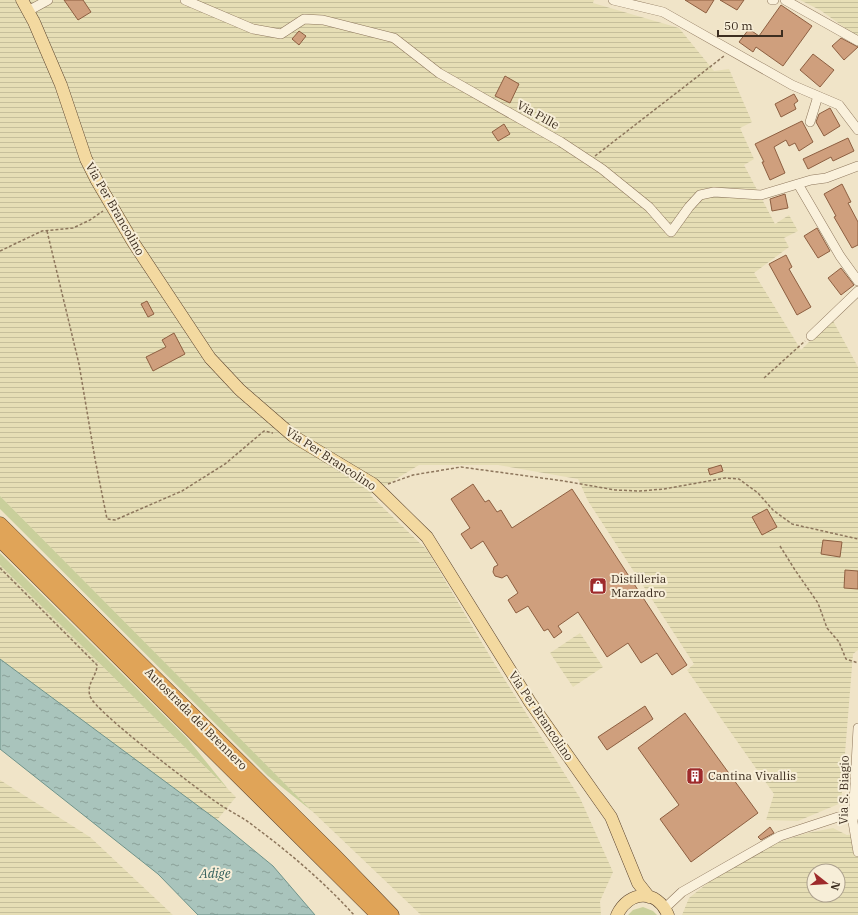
<svg xmlns="http://www.w3.org/2000/svg" width="858" height="915" font-family="'IBM Plex Serif',serif">
  <style>
    .farmland { fill: url(#farmland-rules); fill-rule: evenodd }
    .green { fill: #c9cf9b }
    .water { fill: url(#water-ripples); stroke: #6f938a }
    .building { fill: #cf9f7d; stroke: #8d5f41 }
    .lines { fill: none; stroke-linecap: round; stroke-linejoin: round }
    .minor-casing { stroke: #8d765c; stroke-width: 10 }
    .major-casing { stroke: #5b4430; stroke-width: 13 }
    .highway-casing { stroke: #5b4430; stroke-width: 15 }
    .path { stroke: #8d765c; stroke-width: 1.5; stroke-dasharray: 3 2; stroke-linecap: butt }
    .minor { stroke: #faf1dc; stroke-width: 9 }
    .major { stroke: #f3d9a0; stroke-width: 12 }
    .highway { stroke: #e0a458; stroke-width: 14 }
    .labels { text-anchor: middle; stroke-width: 4; stroke-linejoin: round; paint-order: stroke }
    .street-label { font-size: 12px; fill: #3d2e20; stroke: #f7eed8 }
    .poi-label { font-size: 12px; fill: #3d2e20; stroke: #f7eed8; text-anchor: start }
    .water-label { font-size: 13px; font-style: italic; fill: #2f5d5a; stroke: #f7eed8 }
  </style>
  <defs>
    <pattern id="farmland-rules" width="6" height="5" patternUnits="userSpaceOnUse"><rect width="6" height="5" fill="#e6deb5"/><path d="M0 2.5h6" fill="none" stroke="#c6bf9b"/></pattern>
    <pattern id="water-ripples" width="26" height="14" patternUnits="userSpaceOnUse"><rect width="26" height="14" fill="#a9c4bc"/><path d="M2 4q2-2 4 0t4 0M15 11q2-2 4 0t4 0" fill="none" stroke="#8ba098"/></pattern>
  </defs>
  <rect width="100%" height="100%" fill="#f0e4c8"/>
  <path class="farmland" d="M0 0H594L593 3 679 28 714 71 729 69 752 122 740 128 754 159 744 165 775 224 789 215 798 231 784 238 789 247 754 273 801 350 832 319 858 367V650L853 654 841 803 798 821 766 820 774 794 687 670 694 664 588 501 578 479 498 465H419L370 495 427 550 491 658 580 798 613 872 600 901 601 915H421L312 811 0 496Z
    M800 0H858V37L820 10Z
    M0 565 166 729 236 797 217 820 0 659Z
    M580 633 603 667 573 687 550 653Z
    M0 780 90 837 173 915H0Z
    M833 828 847 835 858 833V915H682L689 898 724 870 767 846 807 833ZM814 871H838V895H814Z"/>
  <path class="green" d="M0 496 312 811 268 776 0 509Z
    M0 553 187 738 228 789 166 729 0 565Z
    M643 907 653 911 657 915H628L633 910Z"/>
  <path class="water" d="M0 659 217 820 273 866 315 915H198L158 874 0 749Z"/>
  <path class="building" d="M64 0H83L91 12 78 20Z
    M685 0H714L706 13Z
    M720 0H744L737 10Z
    M781 5 812 26 783 66 756 47 753 52 739 42 749 29 759 36Z
    M299 31 306 36 299 45 292 39Z
    M841 38 858 47 844 60 832 46Z
    M813 54 834 70 820 87 800 70Z
    M505 76 519 84 510 103 495 96Z
    M794 94 798 101 794 104 796 109 781 117 775 104Z
    M830 108 840 126 824 136 816 122 819 114Z
    M802 121 813 142 799 151 795 143 789 146 786 140 774 147 785 173 770 180 762 162H764L755 144Z
    M504 124 510 134 498 141 492 132Z
    M848 138 854 151 833 161 831 157 808 169 803 159Z
    M842 184 851 202 848 203 858 222V245L852 248 834 217 836 216 824 194Z
    M785 194 788 208 772 211 770 199Z
    M817 228 830 251 818 258 804 236Z
    M786 255 792 267 789 269 811 307 797 315 769 264Z
    M841 268 854 285 841 295 828 278Z
    M147 301 154 314 148 317 141 304Z
    M174 333 185 354 153 371 146 357 166 347 162 340Z
    M721 465 723 471 710 475 708 469Z
    M473 484 485 502 489 500 497 512 501 510 512 528 572 489 687 665 672 675 657 653 641 663 628 643 607 657 578 612 558 626 562 632 554 638 548 629 544 631 528 606 516 613 508 600 518 593 507 575 502 578 495 576 493 572 494 567 498 565 483 541 471 549 461 534 470 528 451 499Z
    M767 509 777 527 762 535 752 517Z
    M823 540 842 542 840 557 821 554Z
    M845 570 858 571V589L844 588Z
    M645 706 653 719 607 750 598 737Z
    M685 713 758 813 691 862 660 819 679 805 638 748Z
    M770 827 774 833 761 840 758 837Z"/>
  <g class="lines">
    <defs>
      <path id="minor" d="M185 0 253 29 281 34 304 19 323 20 394 38 439 73 561 142 602 169 649 207 671 232 689 207 700 195 714 192 761 195 811 180 826 178 858 166
        M613 0 663 12 792 85 839 105 858 130
        M772 0H774
        M785 0 858 41
        M28 11 48 0
        M810 122 818 96
        M798 184 840 256 858 281
        M811 336 858 291
        M858 728 853 822 858 852
        M665 908 682 892 780 836 838 817 855 816"/>
      <path id="major" d="M22 0 34 22 61 85 86 159 97 181 133 242 210 358 240 390 293 436 373 484 427 537 530 702 611 817 638 883 649 897
        M617 915C629 890 657 889 668 915"/>
      <path id="highway" d="M0 524 334 855 392 915
        M0 540 378 915"/>
    </defs>
    <use href="#minor" class="minor-casing"/>
    <use href="#major" class="major-casing"/>
    <use href="#highway" class="highway-casing"/>
    <path class="path" d="M595 156 724 56
      M47 231 79 364 95 459 107 519 115 520 182 491 225 464 264 431 273 433
      M0 251 42 231 73 228 90 220 103 211
      M764 378 805 341
      M388 484 413 475 461 467 564 481 615 490 640 491 664 489 725 478 739 479 758 493 773 510 792 524 858 539
      M780 546 795 570 818 603 827 628 839 642 846 659 858 663
      M0 568 97 665C97 676 86 684 90 696 93 710 201 792 219 804 231 812 244 818 255 827 290 853 325 883 354 915"/>
    <use href="#minor" class="minor"/>
    <use href="#major" class="major"/>
    <use href="#highway" class="highway"/>
  </g>
  <defs>
    <symbol id="shop-square" viewBox="-11 -11 22 22"><rect x="-9" y="-9" width="18" height="18" rx="4" fill="#9e2a2b" stroke="#f7eed8"/><path d="M-5-2.5h2.3a2.7 3.5 0 0 1 5.4 0H5L5.5 6h-11ZM-1.5-2.5h3a1.5 2.3 0 0 0-3 0Z" fill="#fff"/></symbol>
    <symbol id="building-square" viewBox="-11 -11 22 22"><rect x="-9" y="-9" width="18" height="18" rx="4" fill="#9e2a2b" stroke="#f7eed8"/><path d="M-4-6H4V6H1V3H-1V6H-4ZM-2.5-4.3h1.7v1.8h-1.7ZM.8-4.3h1.7v1.8H.8ZM-2.5-1h1.7V.8h-1.7ZM.8-1h1.7V.8H.8Z" fill="#fff"/></symbol>
  </defs>
  <g fill-rule="evenodd">
    <use href="#shop-square" x="588" y="576" width="20" height="20"/>
    <use href="#building-square" x="685" y="766" width="20" height="20"/>
  </g>
  <g class="labels">
    <g class="street-label">
      <text transform="translate(538 115) rotate(29)" y="4">Via Pille</text>
      <text transform="translate(115 209) rotate(60)" y="4">Via Per Brancolino</text>
      <text transform="translate(331 459) rotate(33)" y="4">Via Per Brancolino</text>
      <text transform="translate(541 716) rotate(56)" y="4">Via Per Brancolino</text>
      <text transform="translate(196 719) rotate(45)" y="4">Autostrada del Brennero</text>
      <text transform="translate(844 790) rotate(-89)" y="4">Via S. Biagio</text>
    </g>
    <g class="poi-label">
      <text x="611" y="583">Distilleria<tspan x="611" dy="14">Marzadro</tspan></text>
      <text x="708" y="780">Cantina Vivallis</text>
    </g>
    <g class="water-label">
      <text x="215" y="878">Adige</text>
    </g>
  </g>
  <g transform="translate(826 883) rotate(107)"><circle r="19" fill="#f7eed8" stroke="#ada18e"/>
  <path d="M0-3L7 15L0 10L-7 15Z" fill="#9e2a2b"/>
  <text y="-6" font-size="11" font-weight="bold" text-anchor="middle" fill="#3d2e20">N</text>
  </g>
  <path d="M718 30v6h64v-6" fill="none" stroke="#3d2e20" stroke-width="2"/>
  <text x="724" y="30" font-size="12" fill="#3d2e20" stroke="#f7eed8" stroke-width="3" paint-order="stroke">50 m</text>
</svg>
